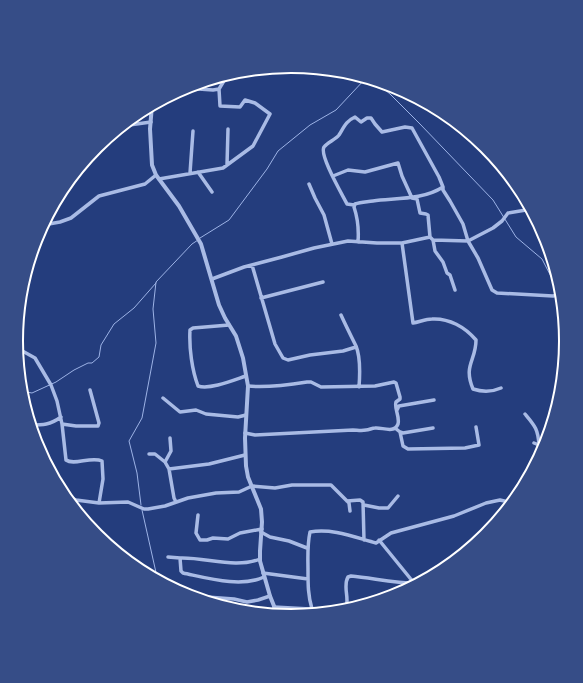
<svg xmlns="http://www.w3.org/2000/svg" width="583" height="683" font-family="'Asap Condensed',sans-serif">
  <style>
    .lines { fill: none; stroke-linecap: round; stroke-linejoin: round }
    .stream { stroke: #9db3e6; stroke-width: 1 }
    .minor { stroke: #a9bbe5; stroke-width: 3.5 }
    .tertiary { stroke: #a9bbe5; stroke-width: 4 }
    .rim { fill: none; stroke: #fff; stroke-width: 2 }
  </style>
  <rect width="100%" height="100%" fill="#243d7d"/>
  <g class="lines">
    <path class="stream" d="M373 80 390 94 420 124 493 200 516 237 542 259 560 294
      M200 238 229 220 267 169 278 151 310 125 336 110 366 78
      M561 297 563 304
      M21 391 32 393 56 382 74 370 88 363H92L99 357 101 345 114 324 134 308 156 283
      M141 505 137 473 129 441 142 418 156 343 153 309 156 282 192 244 198 240
      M142 510 157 577 155 580"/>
    <path class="minor" d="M184 88 213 90 219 89 228 74
      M122 126 151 122
      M227 165 228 129
      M198 172 212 192
      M190 173 193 131
      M333 176 348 170 365 172 398 163 402 176 412 198 417 199 420 213 426 214 428 215 430 237 433 240 468 241 493 228 502 221 508 213 532 209
      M159 179 223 168 253 146 270 114 255 103 245 100 240 107 220 106 219 89
      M309 184 315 198 324 215 332 244
      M354 205 347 204C342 194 319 155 324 147 328 142 335 140 339 135 344 127 346 121 355 117L361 122 367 118H371L375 124 382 132 405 127 412 128 439 177 443 187
      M43 225 60 222 71 218 99 196 145 184 156 175
      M433 240 435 251 443 262 447 273 450 275 455 290
      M358 242C359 229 358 219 354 207L355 204C361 202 367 202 373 201 396 198 423 200 443 187V190L450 201 463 224 468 241 478 258 492 290 497 293 553 296 562 294
      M402 243 413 323C419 322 426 319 432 319 449 318 465 327 476 340 476 361 463 365 473 389 482 392 492 392 501 388
      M252 265 275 344 283 358 288 360 310 355 343 351 356 347
      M212 279 244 267 282 257 314 248 348 241 377 243H402L430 237
      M23 281 27 279 25 274
      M261 298 323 282
      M341 315C346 326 351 336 356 346 361 358 360 374 359 387
      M229 325 193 328 190 330C189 348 192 370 198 386 210 390 234 380 246 376
      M17 348 35 358 51 385 57 401 62 424 66 460C74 466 91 456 102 461L103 479 99 503
      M163 398 180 412 196 410 206 414 238 417 246 415
      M397 410 399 406 434 400
      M525 414C535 426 538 429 539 445
      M62 424 76 426H98L99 423 90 390
      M30 425C43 425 50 425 61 417
      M395 428 400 432 403 433 433 428
      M400 432 403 446 408 449 465 448 479 445 476 427
      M245 433 255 435 353 430C357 430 361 431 366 430 369 430 372 428 375 428 382 427 394 434 398 424 400 416 394 409 396 402L400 399V397L396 383 394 382 375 386 321 387 311 382H307C288 385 267 388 248 386
      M170 438 171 451 165 462 169 469 174 498 176 502
      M534 443 539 445 542 454
      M149 454H155L165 462
      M169 469 209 464 245 455
      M64 496 76 500 99 503 128 502 144 509H148L165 506 188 498 216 493 239 492 252 486 275 488 292 485H331L349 503 350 511
      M347 501 360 500 363 502 364 540
      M364 505 379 508H388L398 496
      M198 515 196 533 200 540H207L213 538 228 539 240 533 262 529
      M261 532 270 537 289 541 307 548
      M379 540 414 583
      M168 557 180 558 181 571 183 573C207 578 241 588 264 577
      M180 558C206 557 235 569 260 559
      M263 573 308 579
      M176 591 193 596 234 599 247 602 258 600 270 596
      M274 607 346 611
      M312 609C308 596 308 584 308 571 308 557 307 546 310 532 332 528 354 537 376 543L391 533 454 516 486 503 500 500 513 503
      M345 611C351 600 342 587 348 577L351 576C374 578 397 584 421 583"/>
    <path class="tertiary" d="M152 105 150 129 152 165 156 175 179 206 201 244 219 305 225 318 236 336 243 358 248 386 245 438 246 466 248 477 261 509 262 522 260 551V561L270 596 278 616"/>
  </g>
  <path d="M0 0H583V683H0ZM23 341a268 268 0 1 1 536 0a268 268 0 1 1-536 0Z" fill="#364d87" fill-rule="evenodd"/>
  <path class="rim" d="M23 341a268 268 0 1 1 536 0a268 268 0 1 1-536 0Z"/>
</svg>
